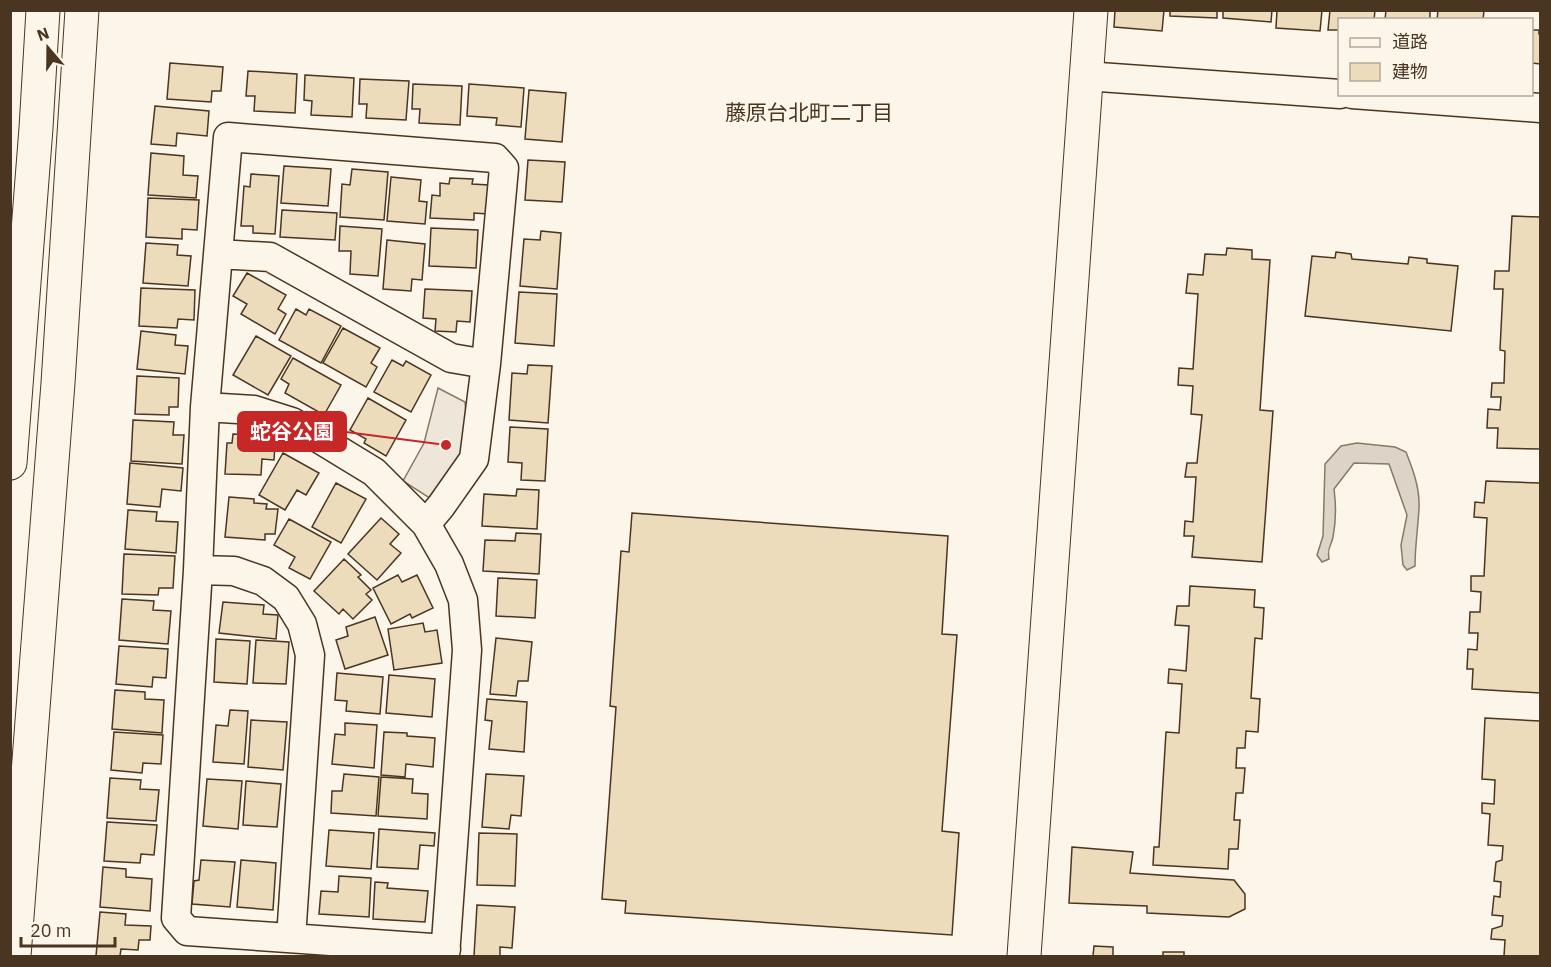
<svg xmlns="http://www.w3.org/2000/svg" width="1551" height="967" font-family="'IBM Plex Sans','Noto Sans JP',sans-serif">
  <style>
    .green { fill: #ede6d9; stroke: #887966; stroke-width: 1.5 }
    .water { fill: #dcd4c6; stroke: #887966; stroke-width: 1.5 }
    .building { fill: #ecdcbc; stroke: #4a3520; stroke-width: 1.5 }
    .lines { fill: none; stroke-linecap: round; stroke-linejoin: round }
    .street-casing { stroke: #4a3520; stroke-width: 31 }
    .secondary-casing { stroke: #4a3520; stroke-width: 35 }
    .street { stroke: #fbf6e9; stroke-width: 28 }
    .secondary { stroke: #fbf6e9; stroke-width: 33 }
    .labels { text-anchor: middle; stroke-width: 4.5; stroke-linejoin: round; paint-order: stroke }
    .neighbourhood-label { font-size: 21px; fill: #4a3520; stroke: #fbf6e9 }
    .leader { fill: none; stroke: #c62828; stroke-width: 2 }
    .callout-dot { fill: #c62828; stroke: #fbf6e9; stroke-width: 2 }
    .callout { fill: #c62828; stroke: #c62828; stroke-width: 2 }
    .callout-label { font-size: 21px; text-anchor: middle; font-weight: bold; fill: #fff }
  </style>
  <rect width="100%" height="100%" fill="#fbf6e9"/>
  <path class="green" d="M438 388 465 402 469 447 439 504 403 481 424 443Z"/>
  <path class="water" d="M1357 443 1395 447 1406 452C1413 470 1420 488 1419 508 1418 528 1415 546 1415 566L1407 570 1403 565 1401 545 1407 515 1389 464 1354 463 1334 489C1336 504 1336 522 1333 537 1331 547 1327 547 1329 559L1322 562 1317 555 1323 536 1325 464 1341 446Z"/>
  <path class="building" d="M1115 10H1164L1162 31 1114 27Z
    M1170 10H1217V18L1170 16Z
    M1223 10H1272L1271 22 1223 18Z
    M1277 10H1322L1320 31 1276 28Z
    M1330 10H1375L1374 20H1340V30H1328Z
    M1386 10H1430V20H1385Z
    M1438 10H1484L1483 20H1437Z
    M1532 30H1539V34L1540 35V64L1532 63Z
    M170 63 223 67 221 91H212L211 102 167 99Z
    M248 71 297 74 295 113 254 111 255 96H246Z
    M305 75 354 78 352 117 311 115 312 101 304 100Z
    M360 79 409 81 406 120 366 118 367 104H359Z
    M413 84 462 86 460 125 419 123 420 109H412Z
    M469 84 524 88 521 127 496 125 497 118 467 116Z
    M529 90 566 93 562 142 525 139Z
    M155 106 209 111 207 136 177 133 176 146 151 144Z
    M151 153 184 156 183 175 198 176 196 198 148 195Z
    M528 160 565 162 562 202 525 200Z
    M284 166 331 169 328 206 281 203Z
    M352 169 388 172 384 220 340 217 342 184 350 185Z
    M251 174 279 176 275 234 253 233V226H241L244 186 250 187Z
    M391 177 421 180 419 201 427 202 425 224 387 221Z
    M450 178 473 179 472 184 489 185 488 214 474 213V220L430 218 432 195 440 196V183L449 184Z
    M148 198 199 200 197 230 182 229V239L146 237Z
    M282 210 337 213 335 240 280 237Z
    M1512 216 1540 217V449L1497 448 1498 428H1487L1488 409 1500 410 1501 397H1491L1492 383H1504L1505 351 1500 350 1503 289H1494L1495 271H1509Z
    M340 226 382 229 378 276 350 274 351 251H339Z
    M431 228 478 230 476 268 429 266Z
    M541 231 561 233 557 289 520 286 524 239 540 240Z
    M387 240 425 244 422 280 412 279 411 291 383 289Z
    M146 243 178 245 177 255 191 256 188 286 143 283Z
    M1227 248 1252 250V259L1270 260 1260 410 1273 411 1262 562 1192 557 1194 536H1184L1185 521 1193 522 1196 477H1185L1187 463H1197L1202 415 1191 414 1193 386 1178 385 1179 368 1193 369 1198 294 1186 293 1188 274 1203 275 1205 254 1226 255Z
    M1336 252 1351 254 1352 259 1408 264 1409 257 1427 259V263L1458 266 1451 331 1305 316 1312 256 1335 258Z
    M247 273 286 295 278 309 286 314 275 334 241 314 247 304 233 296Z
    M141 288 195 290 194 320 178 319 177 328 139 326Z
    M425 289 472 291 470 322 457 321 456 332 435 331 436 319 423 318Z
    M519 292 557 294 554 346 515 343Z
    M296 309 306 315 309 309 341 326 321 363 279 340Z
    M343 328 380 348 371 363 377 367 366 387 323 363Z
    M141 331 176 335 175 345 188 346 185 374 137 369Z
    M256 336 291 356 268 395 233 375Z
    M293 358 341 385 324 415 285 393 289 384 281 379Z
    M392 360 403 366 406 361 431 375 411 412 374 392Z
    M528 365 552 366 548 423 509 420 512 373 527 374Z
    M137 376 179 378 178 407H169V415L135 414Z
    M368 398 406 420 386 456 364 443 366 439 350 430Z
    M133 420 174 422 173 435H184L182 464 131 461Z
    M510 427 548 429 545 481 521 480 522 463 508 462Z
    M233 434 265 436V444H275L274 460 262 459 261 475 225 474 227 443H232Z
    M283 453 319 473 306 495 297 490 285 510 259 495Z
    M130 463 183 468 181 491 162 489 160 507 127 504Z
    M1486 481 1540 483V693L1472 689 1473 669H1467L1468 649 1477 650 1478 633H1469L1470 612H1480L1481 592 1471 591V576H1484L1487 518 1474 517 1475 502 1484 503Z
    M336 483 366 499 341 543 312 527Z
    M517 489 539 490 537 529 482 526 484 494 516 496Z
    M229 497 254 499V503L267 504 266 509H278L275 534H265V540L225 537Z
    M128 510 157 512 156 521 178 522 176 553 125 549Z
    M632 513 948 536 942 634 957 635 942 831 959 833 952 935 625 913 626 901 602 899 616 707 610 706 621 551 629 552Z
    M381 518 399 534 390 544 401 553 377 580 348 554Z
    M289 519 331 542 310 579 289 568 295 557 274 545Z
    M516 533 541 534 539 574 483 571 485 540 515 541Z
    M124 554 175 556 173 588H159L158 595 122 594Z
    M344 559 361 575 358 577 371 590 366 594 372 600 353 619 343 609 339 614 314 591Z
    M398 575 402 582 417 575 433 608 412 618 410 614 391 624 373 588Z
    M498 578 537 580 535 618 496 616Z
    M1190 586 1255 590 1254 607 1264 608 1262 639 1255 638 1251 698 1260 699 1258 732 1246 731 1245 748H1237L1236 768H1245L1243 793H1236L1234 820H1240L1238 849H1229L1228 869 1153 865 1154 847H1159L1166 732 1179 733 1182 684 1168 683 1169 669 1186 671 1189 626 1175 625 1177 606H1189Z
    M122 599 154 601 153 610 171 611 168 644 119 640Z
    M223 602 264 605 263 614 278 615 276 639 219 633Z
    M375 617 388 655 345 669 336 640 348 636 346 627Z
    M423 623 425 632 437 630 442 663 394 670 388 629Z
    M496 638 532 642 528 681H518L516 696 490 694Z
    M216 639 250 641 247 684 214 682Z
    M256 640 289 642 286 684 253 683Z
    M119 646 168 649 166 678 153 677 152 687 116 684Z
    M337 673 383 677 380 714 346 711 347 701 335 700Z
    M389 675 435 679 432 717 386 713Z
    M115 690 145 692V699L164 700 162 733 112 729Z
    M487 699 527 702 524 752 489 749 492 721 485 720Z
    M230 710 248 711 244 764 213 762 216 725 228 726Z
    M1485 718 1540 721V956H1504L1505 940 1491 939 1492 929 1502 926 1503 916 1492 915 1494 896 1500 897 1501 882 1494 881 1496 862 1502 860 1503 846 1488 845 1490 814 1482 813V803L1494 804 1495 780 1482 779Z
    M251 720 287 722 283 770 248 767Z
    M345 723 377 725 374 768 332 764 335 734 345 735Z
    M114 732 163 735 161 764 143 763 142 773 111 770Z
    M384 732 407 733V736L435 738 433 767 406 764 405 777 381 775Z
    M344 774 379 777 376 816 331 813 332 791H342Z
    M486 774 524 776 521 816 511 815 509 829 482 827Z
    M381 777 413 779 412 793 428 794 427 819 378 816Z
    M110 778 141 780 140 789 159 790 156 821 107 818Z
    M207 779 242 781 238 829 203 826Z
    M246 781 281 784 277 827 243 825Z
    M107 822 157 825 154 855 141 854 140 863 104 861Z
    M379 829 435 833 434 846 420 845 418 869 377 867Z
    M329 830 374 833 371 869 326 866Z
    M479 833 517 834 515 886 477 885Z
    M1072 847 1133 852 1130 873 1234 880 1245 894V909L1229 917 1147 913V906L1069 903Z
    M201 860 235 862 230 907 192 904 194 881 199 880Z
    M241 860 276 863 273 910 237 907Z
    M103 867 126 869V877L152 879 150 911 100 907Z
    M339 876 371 878 369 917 319 914 321 891 338 892Z
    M375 882 388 883 387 888 428 891 425 922 373 919Z
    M477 905 515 907 512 948 500 947V956H474Z
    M100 912 126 914 125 925 151 926 150 940H139L138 950 121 949 120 956H96Z
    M1094 946 1113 947V956H1093Z
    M1163 952H1184V956H1163Z"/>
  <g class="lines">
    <defs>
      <path id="street" d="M1085 76 1340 94
        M1352 94 1540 108
        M218 254 270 257 451 358 486 364
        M205 407 254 410 292 422 374 472 426 524 449 564 463 600 467 650 445 956
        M426 524 441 506 474 459 486 364 504 168 495 158 228 137 205 407 198 570 176 918 187 931 446 949
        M198 570 234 571 263 581 286 598 302 624 310 655 291 938"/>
      <path id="secondary" d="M10 463 36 128 43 10
        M14 956 58 383 82 10
        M1024 956 1091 10"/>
    </defs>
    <use href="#street" class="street-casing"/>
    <use href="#secondary" class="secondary-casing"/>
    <use href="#street" class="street"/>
    <use href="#secondary" class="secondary"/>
  </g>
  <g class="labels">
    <g class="neighbourhood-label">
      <text x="809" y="120">藤原台北町二丁目</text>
    </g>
  </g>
  <path class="leader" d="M446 445L346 432"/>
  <circle class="callout-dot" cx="446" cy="445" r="6"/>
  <rect class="callout" x="238" y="412" width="108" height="39" rx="6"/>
  <g class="callout-label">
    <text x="292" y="439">蛇谷公園</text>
  </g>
  <rect width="1551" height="967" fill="none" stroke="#4a3520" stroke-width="24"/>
  <rect x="1338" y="18" width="195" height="78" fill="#fbf6e9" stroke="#b4a999" stroke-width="1.5"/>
  <rect x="1350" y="38" width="30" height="9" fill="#fbf6e9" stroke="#b4a999" stroke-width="1.5"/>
  <text x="1392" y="48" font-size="18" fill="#4a3520">道路</text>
  <rect x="1350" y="63" width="30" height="18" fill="#ecdcbc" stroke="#b4a999" stroke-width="1.5"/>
  <text x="1392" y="78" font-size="18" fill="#4a3520">建物</text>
  <g transform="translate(48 48) rotate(340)" stroke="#fbf6e9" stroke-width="4.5" paint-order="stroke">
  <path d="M0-4.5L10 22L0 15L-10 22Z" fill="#4a3520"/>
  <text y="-9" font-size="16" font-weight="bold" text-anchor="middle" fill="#4a3520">N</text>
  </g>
  <path d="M21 937v9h94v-9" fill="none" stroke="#4a3520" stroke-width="3"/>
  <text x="30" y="937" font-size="18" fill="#4a3520" stroke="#fbf6e9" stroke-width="4.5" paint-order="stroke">20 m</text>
</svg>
